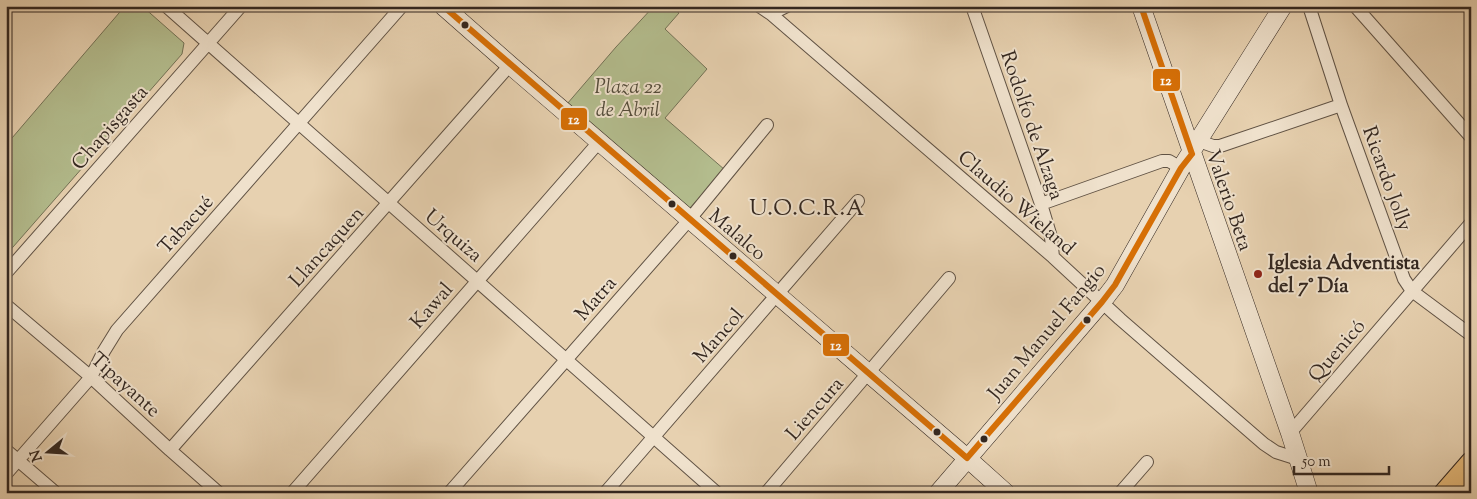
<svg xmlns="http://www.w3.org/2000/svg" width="1477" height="499" font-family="'Sorts Mill Goudy',serif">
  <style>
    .green { fill: #b3bc8d; stroke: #737256 }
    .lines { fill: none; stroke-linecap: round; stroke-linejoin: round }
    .minor-casing { stroke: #605244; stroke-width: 14 }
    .secondary-casing { stroke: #332720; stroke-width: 19 }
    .primary-casing { stroke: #332720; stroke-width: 22 }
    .minor { stroke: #efe1cc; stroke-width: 12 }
    .secondary { stroke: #efe1cc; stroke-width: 18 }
    .primary { stroke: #e4b878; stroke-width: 20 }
    .bus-1-casing { stroke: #efe1cc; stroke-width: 10 }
    .bus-1 { stroke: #d66f06; stroke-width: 6 }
    .bus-dot { fill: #332720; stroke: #efe1cc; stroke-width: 2 }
    .poi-dot { fill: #8f2418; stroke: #efe1cc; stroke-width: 2 }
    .labels { text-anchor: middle; stroke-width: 4; stroke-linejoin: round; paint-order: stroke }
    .park-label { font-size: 20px; font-style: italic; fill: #534c3b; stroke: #efe1cc }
    .street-label { font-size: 20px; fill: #332720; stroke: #efe1cc }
    .poi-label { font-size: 20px; font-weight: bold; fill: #332720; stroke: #efe1cc; text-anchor: start }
    .quarter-label { font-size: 22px; letter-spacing: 1px; fill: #332720; stroke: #efe1cc }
    .line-badge { stroke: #efe1cc; stroke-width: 2 }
    .badge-label { font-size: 14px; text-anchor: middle; font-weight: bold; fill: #fff }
  </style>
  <rect width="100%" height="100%" fill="#e7d1b0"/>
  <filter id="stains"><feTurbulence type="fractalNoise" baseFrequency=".004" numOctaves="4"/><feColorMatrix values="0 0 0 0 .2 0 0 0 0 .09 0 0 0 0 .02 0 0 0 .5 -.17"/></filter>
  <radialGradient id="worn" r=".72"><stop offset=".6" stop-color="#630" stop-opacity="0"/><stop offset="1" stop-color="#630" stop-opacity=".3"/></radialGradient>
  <path class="green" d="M125 6H142L184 43 182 54 6 255V145Z
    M654 6H670L679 13 665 29 707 69 665 118 725 170 689 209 567 104 616 47Z"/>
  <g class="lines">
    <defs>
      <path id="minor" d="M166 6 717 493
        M759 6 771 14 1053 257 1120 319 1264 444 1276 452 1298 459
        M972 6 1041 204 1051 237 1053 257
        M1309 6 1341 105 1404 279 1412 291 1471 335
        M1355 6 1471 137
        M771 14 787 6
        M1199 141 1213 146H1220L1341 105
        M1041 204 1162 161H1169L1181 168
        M6 273 241 6
        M6 305 91 377 170 450 219 493
        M1290 433 1471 223
        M6 450 56 493
        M170 450 510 65
        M6 474 91 377 104 351 117 330 402 6
        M292 493 599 142
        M449 493 689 220 767 125
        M605 493 858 201
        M766 493 949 278
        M1120 493 1147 462"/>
      <path id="secondary" d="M443 6 510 65 967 458 1006 493
        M1141 6 1290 433 1309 493
        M938 493 1102 302 1115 285 1181 168 1283 6"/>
      <path id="primary" d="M1444 493 1471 462
        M1463 493 1471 484"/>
    </defs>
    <use href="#minor" class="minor-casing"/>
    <use href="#secondary" class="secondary-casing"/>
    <use href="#primary" class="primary-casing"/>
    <use href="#minor" class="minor"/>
    <use href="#secondary" class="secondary"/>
    <use href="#primary" class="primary"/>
    <defs>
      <path id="bus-1" d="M443 6 967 458
        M1141 6 1192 154
        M967 458 1102 302 1115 285 1181 168 1192 154"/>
    </defs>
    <use href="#bus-1" class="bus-1-casing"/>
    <use href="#bus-1" class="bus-1"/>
  </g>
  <g class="bus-dot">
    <circle cx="465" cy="25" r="4.5"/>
    <circle cx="672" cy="204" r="4.5"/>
    <circle cx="733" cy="256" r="4.5"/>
    <circle cx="1087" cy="320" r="4.5"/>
    <circle cx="937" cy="432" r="4.5"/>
    <circle cx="984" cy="439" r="4.5"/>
  </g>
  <circle class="poi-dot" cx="1258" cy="274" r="5"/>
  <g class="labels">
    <g class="park-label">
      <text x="628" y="93">Plaza 22<tspan x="628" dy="23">de Abril</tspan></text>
    </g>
    <g class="street-label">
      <text transform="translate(1033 125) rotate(71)" y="7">Rodolfo de Alzaga</text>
      <text transform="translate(109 127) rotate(-49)" y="7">Chapisgasta</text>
      <text transform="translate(1388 178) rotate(70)" y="7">Ricardo Jolly</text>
      <text transform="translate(1230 200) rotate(71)" y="7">Valerio Beta</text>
      <text transform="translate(1017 202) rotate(41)" y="7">Claudio Wieland</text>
      <text transform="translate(185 224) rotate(-48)" y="7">Tabacué</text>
      <text transform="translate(738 234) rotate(40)" y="7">Malalco</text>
      <text transform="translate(454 235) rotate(41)" y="7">Urquiza</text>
      <text transform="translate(326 246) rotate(-48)" y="7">Llancaquen</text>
      <text transform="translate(595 298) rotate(-49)" y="7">Matra</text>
      <text transform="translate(431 305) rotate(-49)" y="7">Kawal</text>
      <text transform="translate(1046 331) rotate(-50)" y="7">Juan Manuel Fangio</text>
      <text transform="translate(718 335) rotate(-49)" y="7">Mancol</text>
      <text transform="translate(1336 350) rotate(-49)" y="7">Quenicó</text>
      <text transform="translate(126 384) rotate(42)" y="7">Tipayante</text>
      <text transform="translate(814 408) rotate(-49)" y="7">Liencura</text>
    </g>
    <g class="poi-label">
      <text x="1268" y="269">Iglesia Adventista<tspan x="1268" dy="23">del 7° Día</tspan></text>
    </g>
    <g class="quarter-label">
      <text x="807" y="215">U.O.C.R.A</text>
    </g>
  </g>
  <g class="line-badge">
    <rect x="1152" y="68" width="29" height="24" rx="5" fill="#d66f06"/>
    <rect x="560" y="107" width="28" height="24" rx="5" fill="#d66f06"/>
    <rect x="822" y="333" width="28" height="24" rx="5" fill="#d66f06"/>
  </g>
  <g class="badge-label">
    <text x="1166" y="85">12</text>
    <text x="574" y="124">12</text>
    <text x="836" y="350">12</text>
  </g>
  <rect width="1477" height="499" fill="none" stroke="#e7d1b0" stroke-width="25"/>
  <rect x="8" y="8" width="1462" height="484" fill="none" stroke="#332720" stroke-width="2.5"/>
  <rect x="12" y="12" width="1452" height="474" fill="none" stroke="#332720"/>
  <g transform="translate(48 452) rotate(252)" stroke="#efe1cc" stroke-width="4" paint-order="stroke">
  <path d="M0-4L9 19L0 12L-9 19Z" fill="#332720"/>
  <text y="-8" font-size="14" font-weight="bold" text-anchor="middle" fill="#332720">N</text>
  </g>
  <path d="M1294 466v8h95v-8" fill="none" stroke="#332720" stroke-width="2.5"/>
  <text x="1302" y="466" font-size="15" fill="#332720" stroke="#efe1cc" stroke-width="4" paint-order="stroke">50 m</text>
  <rect width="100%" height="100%" filter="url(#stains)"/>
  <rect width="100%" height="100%" fill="url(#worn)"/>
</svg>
